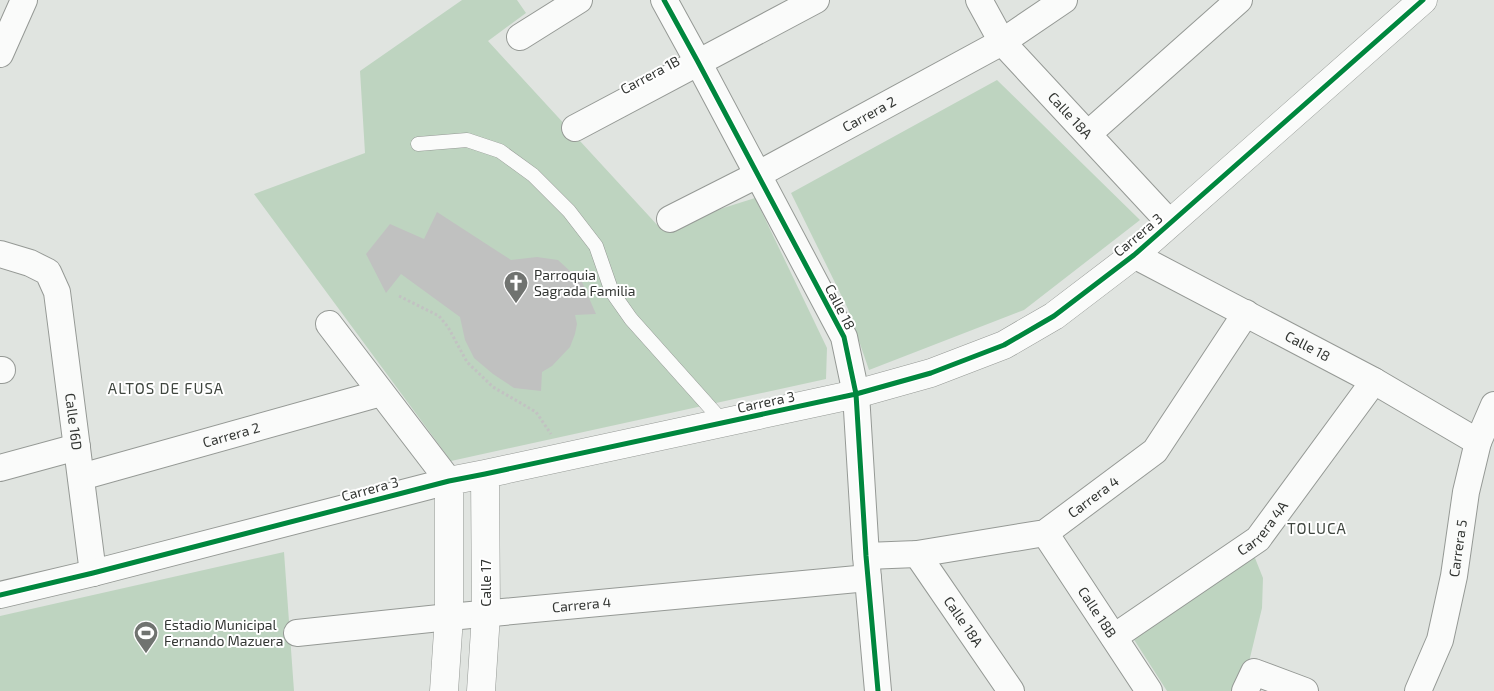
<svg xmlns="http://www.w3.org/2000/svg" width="1494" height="691" font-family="'Exo 2',sans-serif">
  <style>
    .green { fill: #bed4c0 }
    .building { fill: #c0c1c0 }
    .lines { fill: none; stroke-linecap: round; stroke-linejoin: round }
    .service-casing { stroke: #959995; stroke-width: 15 }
    .minor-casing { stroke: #959995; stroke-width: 28 }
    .tertiary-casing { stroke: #959995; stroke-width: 29 }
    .path { stroke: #c2c2c2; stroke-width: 3; stroke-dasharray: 2.5 2.5; stroke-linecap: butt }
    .service { stroke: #fafbfa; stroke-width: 14 }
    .minor { stroke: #fafbfa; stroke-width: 26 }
    .tertiary { stroke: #fafbfa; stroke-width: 28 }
    .cycleway-casing { stroke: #fff; stroke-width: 8 }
    .cycleway { stroke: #00873e; stroke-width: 5 }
    .labels { text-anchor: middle; stroke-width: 4; stroke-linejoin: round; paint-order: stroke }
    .street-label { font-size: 14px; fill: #333633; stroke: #fff }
    .poi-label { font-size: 14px; fill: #333633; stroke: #fff; text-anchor: start }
    .neighbourhood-label { font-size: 15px; letter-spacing: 1px; fill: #3f463f; stroke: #fff }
  </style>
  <rect width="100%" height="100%" fill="#e0e4e0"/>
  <path class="green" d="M462 0H517L526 13 488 41 660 228 755 198 827 348 826 379 451 461 254 194 365 153 360 71Z
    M997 80 1140 220 1024 310 869 370 848 309 791 193Z
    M284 552 294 691H0V616Z
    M1253 553 1263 578 1262 608 1248 666 1233 691H1167L1133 638Z"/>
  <path class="building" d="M437 212 511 260 537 257 558 260 582 282 596 314 575 315 577 324 575 334 570 347 552 366 542 372 541 391 514 388 493 374 474 358 465 340 460 317 401 274 386 293 366 254 390 224 424 239Z"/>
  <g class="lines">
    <defs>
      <path id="service" d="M418 144 467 140 500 151 533 175 569 211 596 246 612 292 631 319 723 422"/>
      <g id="minor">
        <path d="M664 0 698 62 844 337 856 394 866 556 878 691"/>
        <path id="s1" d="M979 0 1002 42 1170 223"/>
        <path d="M520 37 579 0"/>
        <path d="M0 54 24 0"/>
        <path d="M575 128 816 0"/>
        <path d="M1088 134 1239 0"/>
        <path id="s2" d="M670 219 757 175 1002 42 1064 0"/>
        <path id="s3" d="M0 254 30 263 48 272 57 292 93 573"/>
        <path id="s4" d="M1134 255 1374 381 1478 442"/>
        <path d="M0 370H2"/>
        <path d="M0 468 77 447"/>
        <path id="s5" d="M81 477 381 393"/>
        <path id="s6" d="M1045 533 1149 691"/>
        <path id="s7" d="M917 554 1011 691"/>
        <path id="s8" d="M866 556 917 554 1045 533 1155 451 1246 313"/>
        <path d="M0 595 93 573 449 481 329 324"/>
        <path id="s9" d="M297 633 449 617 868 578"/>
        <path id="s10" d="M1114 637 1258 539 1374 381"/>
        <path d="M1245 691 1254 672 1305 691"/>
        <path id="s11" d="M1418 691 1440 640 1454 576 1466 492 1478 442 1494 405"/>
      </g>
      <path id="tertiary" d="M444 691 449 617V481L485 474 856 394 931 373 1004 345 1054 316 1134 255 1423 0
        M481 691 486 615 485 474"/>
    </defs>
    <use href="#service" class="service-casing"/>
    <use href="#minor" class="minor-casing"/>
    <use href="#tertiary" class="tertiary-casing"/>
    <path class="path" d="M399 296 439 316 448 327 467 362 493 387 536 412 551 434"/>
    <use href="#service" class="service"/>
    <use href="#minor" class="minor"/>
    <use href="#tertiary" class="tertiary"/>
    <defs>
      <path id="cycleway" d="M664 0 698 62 844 337 856 394 866 556 878 691
        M0 595 93 573 449 481 485 474 856 394 931 373 1004 345 1054 316 1134 255 1423 0"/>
    </defs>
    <use href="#cycleway" class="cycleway-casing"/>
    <use href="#cycleway" class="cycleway"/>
  </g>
  <defs>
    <symbol id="church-pin" viewBox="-11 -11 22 30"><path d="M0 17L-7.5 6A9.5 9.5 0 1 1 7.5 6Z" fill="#707370" stroke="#fff"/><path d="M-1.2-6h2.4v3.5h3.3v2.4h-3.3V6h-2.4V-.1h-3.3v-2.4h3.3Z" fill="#fff"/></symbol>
    <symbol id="stadium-pin" viewBox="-11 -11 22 30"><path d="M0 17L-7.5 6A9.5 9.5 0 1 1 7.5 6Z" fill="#707370" stroke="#fff"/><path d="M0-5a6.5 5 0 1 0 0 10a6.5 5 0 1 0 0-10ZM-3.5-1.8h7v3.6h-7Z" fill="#fff"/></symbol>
  </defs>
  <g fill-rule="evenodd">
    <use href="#church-pin" x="502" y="269" width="28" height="38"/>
    <use href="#stadium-pin" x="132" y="619" width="28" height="38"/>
  </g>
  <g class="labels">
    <g class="street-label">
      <text transform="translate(650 75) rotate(-28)" y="5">Carrera 1B</text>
      <text dy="5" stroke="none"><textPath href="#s2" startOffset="225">Carrera 2</textPath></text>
      <text dy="5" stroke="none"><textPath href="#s1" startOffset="148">Calle 18A</textPath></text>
      <text transform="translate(1138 235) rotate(-40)" y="5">Carrera 3</text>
      <text transform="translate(840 307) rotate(63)" y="5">Calle 18</text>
      <text dy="5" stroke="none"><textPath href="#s4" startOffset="196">Calle 18</textPath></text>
      <text transform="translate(766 402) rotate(-12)" y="5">Carrera 3</text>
      <text dy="5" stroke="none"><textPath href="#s3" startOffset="204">Calle 16D</textPath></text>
      <text dy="5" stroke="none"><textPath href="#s5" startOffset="156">Carrera 2</textPath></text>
      <text transform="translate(370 489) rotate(-15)" y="5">Carrera 3</text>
      <text dy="5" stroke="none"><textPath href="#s8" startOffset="241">Carrera 4</textPath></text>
      <text dy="5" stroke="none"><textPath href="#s10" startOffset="185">Carrera 4A</textPath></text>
      <text dy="5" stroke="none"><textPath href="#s11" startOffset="149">Carrera 5</textPath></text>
      <text transform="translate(486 583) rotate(-90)" y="5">Calle 17</text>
      <text dy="5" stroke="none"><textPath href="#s9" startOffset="286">Carrera 4</textPath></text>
      <text dy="5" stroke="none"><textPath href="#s6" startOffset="95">Calle 18B</textPath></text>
      <text dy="5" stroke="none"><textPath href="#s7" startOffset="82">Calle 18A</textPath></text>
    </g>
    <g class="poi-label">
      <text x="534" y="280">Parroquia<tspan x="534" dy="16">Sagrada Familia</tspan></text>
      <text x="164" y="630">Estadio Municipal<tspan x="164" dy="16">Fernando Mazuera</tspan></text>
    </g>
    <g class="neighbourhood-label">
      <text x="166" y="394">ALTOS DE FUSA</text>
      <text x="1317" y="534">TOLUCA</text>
    </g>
  </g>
</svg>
